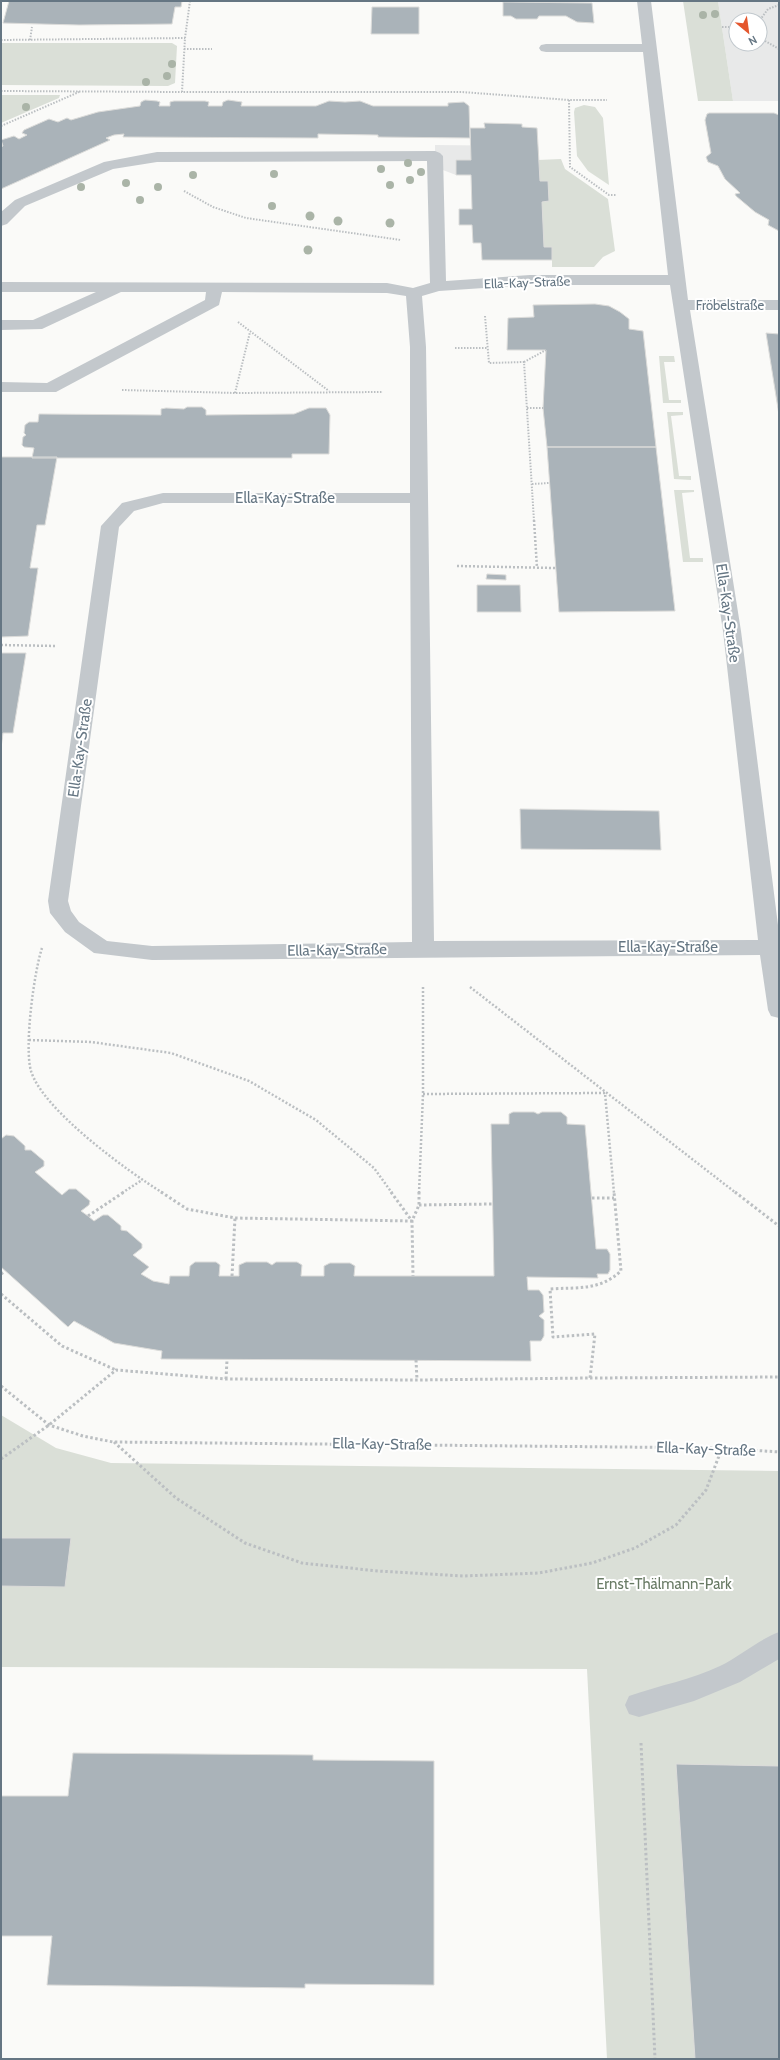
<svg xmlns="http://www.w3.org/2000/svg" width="780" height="2060" font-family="Cabin,sans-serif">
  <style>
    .built { fill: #e8e9e9; fill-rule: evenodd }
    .green { fill: #dadfd7 }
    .building { fill: #aab3b9; stroke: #dcdcda }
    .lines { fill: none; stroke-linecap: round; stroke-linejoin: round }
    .path-far2 { stroke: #bbbfc2; stroke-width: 2; stroke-dasharray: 1.5 1.5; stroke-linecap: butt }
    .path-far1 { stroke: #bbbfc2; stroke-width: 2.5; stroke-dasharray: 2 2; stroke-linecap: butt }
    .path { stroke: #bbbfc2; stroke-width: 3; stroke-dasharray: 2.5 2.5; stroke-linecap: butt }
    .minor { fill: #c3c8cc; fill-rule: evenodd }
    .tree { fill: #aab4a7 }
    .labels { text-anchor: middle; stroke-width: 4; stroke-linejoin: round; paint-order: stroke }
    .far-street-label { font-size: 13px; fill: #657683; stroke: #fff }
    .street-label { font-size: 15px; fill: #657683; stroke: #fff }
    .park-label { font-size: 15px; fill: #687a64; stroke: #fff }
  </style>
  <rect width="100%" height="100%" fill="#fafaf8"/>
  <path class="built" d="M718 1H779V101H733ZM736 20H760V44H736Z
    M435 145 538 146 539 176 456 175 435 167Z"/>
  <path class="green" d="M683 1H718L733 101H698Z
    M1 43H172L177 46 175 83 168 86 1 85Z
    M1 95H60L59 98 1 123Z
    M584 105 595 107 603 118 609 185 588 171 577 156 574 112 575 108Z
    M561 159 565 169 608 199 615 251 603 257 594 267H552V247H544L542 202 549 201 548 181H540L538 160Z
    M659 356H674L675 362H664L669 400H681V403H663Z
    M667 412H683V415L671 416 679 476H691V480L674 479Z
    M674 490H694V492L682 493 690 558H703V562H683Z
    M1 1415 56 1448 111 1463 779 1471V1766L676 1764 767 2059H607L587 1669 1 1667Z"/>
  <path class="building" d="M9 1H182L181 7H175L172 24 79 25 3 23Z
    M503 2 592 3 594 23 577 22 566 16H539L537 19H516L511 16H503Z
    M372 7H419V34H371Z
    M145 100 157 101 160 102 159 106H170V102L174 101H205L209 102 208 106H222L223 102 228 100 242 102 241 106H316L329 101 345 102 360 101 373 106H448V103L464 102 469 106 470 138 378 137V135L318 134V138L123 137 124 134 114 135 106 138 110 140 1 189V147L3 146 1 140 14 136 19 139 27 135 22 133 24 130 49 119 58 122 67 118 71 120 98 112 140 106 141 102Z
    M709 113H774L779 115V231L768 225 769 220 755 212 736 196 735 194 740 193 725 179 718 166 708 162 706 157 711 153 705 120 707 114Z
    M484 123 522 124V127L537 128 540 181H548L549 201 542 202 544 247H552V260H482L481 243H473L472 225H459V209H472L471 175H456V160H471L470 128H485Z
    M595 304 609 306 620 312 629 319V329L643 331 656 447H547L543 408 546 350H507L508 318 534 317 533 305Z
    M766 333 779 334V415Z
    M187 407H202L206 410V415L294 414 309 408H326L330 415 329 454H292V458H32L34 448 24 447 22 445 23 437 26 435 24 433 25 425 29 422H38L39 414 161 415V409L166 408 184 409Z
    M547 447H656L675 611 559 612Z
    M1 457H57L45 525H37L30 568H38L28 636 1 637Z
    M487 574 506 575V580L486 579Z
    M477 585H520L521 612H477Z
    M1 653H26L13 733H3L1 748Z
    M520 809 659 811 661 850 521 849Z
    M513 1112H534L538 1114 542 1112H561L567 1117V1124L585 1125 596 1249H607L610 1254V1270L608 1274H597L598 1278 527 1277 528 1290H539L543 1295 544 1312 539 1316 544 1320V1336L541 1341H530L531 1361 161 1359 162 1351 114 1343 74 1321 68 1327 1 1267V1139L6 1135 14 1136 25 1146V1150H31L44 1161V1166L35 1172 62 1195 69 1189H76L90 1201 89 1205 81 1211 88 1216 94 1221 103 1215H108L121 1226V1230L127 1231 142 1244V1248L133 1255 149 1267 141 1274 153 1281 169 1284 170 1276H189L190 1266 195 1262H216L220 1265 219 1276H239V1265L246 1262H267L272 1265 276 1262H297L302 1265 301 1276H324V1266L330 1263H350L355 1266 354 1276H494L491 1124H509V1114Z
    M1 1538H71L65 1587 1 1586Z
    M73 1753 313 1755V1760L434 1761V1985L305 1984V1988L47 1985 52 1936H1V1796H68Z
    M676 1764 779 1766V2059H695Z"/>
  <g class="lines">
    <path class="path-far2" d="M190 1 185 38 182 92H462L569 100H607
      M760 20 768 9 779 5
      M722 27H736
      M760 30 765 41 779 49
      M1 40 185 38
      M30 40 32 27
      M184 49H212
      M1 91 182 92
      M569 100 570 167 609 195H616
      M1 126 79 92
      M184 191 213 207 246 218 401 240
      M485 316 489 363 524 362 534 521
      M238 322 329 391
      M455 348H488
      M524 362 546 350
      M122 390 235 393 383 392
      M235 393 250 332
      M527 408H543
      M532 484 549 483"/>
    <path class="path-far1" d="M534 520 537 568
      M457 566 555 568
      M1 645 56 646
      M42 948C34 972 24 1047 31 1071 43 1110 127 1171 163 1193
      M470 987 736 1193
      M29 1040 91 1042 171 1053 249 1081 316 1120 374 1168 392 1193
      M423 1094 605 1093 614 1193
      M122 1193 142 1180
      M419 1193 423 1094V986"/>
    <path class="path" d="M161 1192 187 1209 235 1218 412 1221 419 1205V1192
      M391 1192 412 1221 413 1276
      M735 1192 779 1226
      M592 1198H614
      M419 1205 492 1204
      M88 1216 124 1192
      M1 1274 5 1271
      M232 1276 235 1218
      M1 1294 62 1346 116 1370
      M416 1360 417 1380
      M590 1378 779 1377
      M226 1379 227 1360
      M1 1386 49 1425 83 1436 113 1442 722 1448 779 1452
      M114 1442 176 1498 245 1543 302 1563 378 1571 463 1576 539 1573 592 1563 635 1548 676 1525 706 1490 722 1448
      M1 1459 49 1425 116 1370 226 1379 417 1380 590 1378 595 1334 553 1337 550 1289C578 1287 599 1291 621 1271L614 1192
      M641 1743 655 2059"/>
    <path class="minor" d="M637 1H651L688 300H779V310H690L741 631 779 933V1018L771 1016 768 1010 760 955 152 960 94 953 65 932 50 913 48 901 101 526 122 503 163 493H410V347L406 296 387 293 222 292 219 305 56 392H1V382L47 383 205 300 206 292H121L42 329 1 330V320H33L96 292H1V282L387 283 413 288 430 283 427 161 157 162 113 169 25 206 7 224 1 226V212L15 200 104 162 157 152 435 151 440 153 443 156 446 281 530 275H668L643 52H546L541 51 539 48 541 45 546 44H642ZM530 285H670L723 631 758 940 434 941 426 347 422 296 439 291ZM163 503H410L412 942 152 946 107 941 79 922 71 911 68 901 119 527 134 511Z
      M779 1632V1659L740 1682 694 1701 639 1717 629 1714 625 1705 629 1696C660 1685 691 1680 720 1666 740 1656 758 1640 779 1632Z"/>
  </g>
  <g class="tree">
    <circle cx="715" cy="14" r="4"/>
    <circle cx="703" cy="15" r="4"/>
    <circle cx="172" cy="64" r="4"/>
    <circle cx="167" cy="76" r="4"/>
    <circle cx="146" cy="82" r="4"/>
    <circle cx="26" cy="107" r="4"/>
    <circle cx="408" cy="163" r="4"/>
    <circle cx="381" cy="169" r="4"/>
    <circle cx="421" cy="172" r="4"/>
    <circle cx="274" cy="174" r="4"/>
    <circle cx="193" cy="175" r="4"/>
    <circle cx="410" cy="180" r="4"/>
    <circle cx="126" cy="183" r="4"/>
    <circle cx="390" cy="185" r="4"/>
    <circle cx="81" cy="187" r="4"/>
    <circle cx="158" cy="187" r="4"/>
    <circle cx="140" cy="200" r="4"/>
    <circle cx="272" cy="206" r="4"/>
    <circle cx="310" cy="216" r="4.5"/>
    <circle cx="338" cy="221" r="4.5"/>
    <circle cx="390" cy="223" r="4.5"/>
    <circle cx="308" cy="250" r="4.5"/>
  </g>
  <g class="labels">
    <g class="far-street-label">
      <text transform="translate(527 282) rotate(-2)" y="5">Ella-Kay-Straße</text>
      <text x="730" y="310">Fröbelstraße</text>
    </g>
    <g class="street-label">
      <text x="285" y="503">Ella-Kay-Straße</text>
      <text transform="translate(728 613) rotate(82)" y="5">Ella-Kay-Straße</text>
      <text transform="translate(80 748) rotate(-82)" y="5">Ella-Kay-Straße</text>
      <text x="668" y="952">Ella-Kay-Straße</text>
      <text transform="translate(337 950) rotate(-1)" y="5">Ella-Kay-Straße</text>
      <text transform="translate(382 1444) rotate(1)" y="5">Ella-Kay-Straße</text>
      <text transform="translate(706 1449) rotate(2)" y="5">Ella-Kay-Straße</text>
    </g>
    <g class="park-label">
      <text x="664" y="1589">Ernst-Thälmann-Park</text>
    </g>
  </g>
  <rect width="780" height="2060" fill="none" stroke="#657683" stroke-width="4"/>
  <g transform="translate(748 32) rotate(151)"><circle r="19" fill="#ffffff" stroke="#c1c8cd"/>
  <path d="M0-3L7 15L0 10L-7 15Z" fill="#e4572e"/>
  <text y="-6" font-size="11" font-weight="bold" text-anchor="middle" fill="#657683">N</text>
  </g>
</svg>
